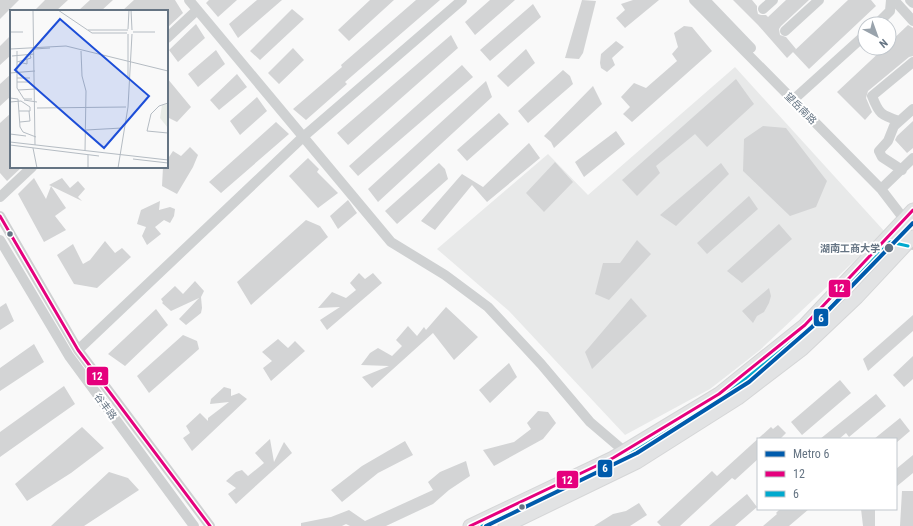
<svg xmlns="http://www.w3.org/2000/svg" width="913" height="526" font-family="'Roboto Condensed','Noto Sans SC',sans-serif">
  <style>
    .built { fill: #e8e9e9 }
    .building { fill: #d3d4d5 }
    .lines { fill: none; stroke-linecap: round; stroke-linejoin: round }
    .major-casing { stroke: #d5d6d7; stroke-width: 15 }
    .minor { stroke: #cfd1d2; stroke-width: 10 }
    .major { stroke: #e2e3e4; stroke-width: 13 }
    .bus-1-casing { stroke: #fff; stroke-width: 6 }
    .bus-2-casing { stroke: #fff; stroke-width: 6 }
    .bus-1 { stroke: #e5007d; stroke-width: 3 }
    .bus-2 { stroke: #00a9ce; stroke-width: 3 }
    .metro-1-casing { stroke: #fff; stroke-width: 7 }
    .metro-1 { stroke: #005bac; stroke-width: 4 }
    .bus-dot { fill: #657483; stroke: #fff; stroke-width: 1.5 }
    .labels { text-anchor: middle; stroke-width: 4; stroke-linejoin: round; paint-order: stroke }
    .street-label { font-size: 10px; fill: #657483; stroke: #fff }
    .stop-label { font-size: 10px; font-weight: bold; fill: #657483; stroke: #fff; text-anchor: end }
    .inset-road { fill: none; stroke: #b5bcc3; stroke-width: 1 }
    .view { fill: #1d4ed8; fill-opacity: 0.15; stroke: #1d4ed8; stroke-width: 2 }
    .inset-edge { fill: none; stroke: #657483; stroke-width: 2 }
    .line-badge { stroke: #fff; stroke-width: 1.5 }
    .badge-label { font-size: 11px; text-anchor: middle; font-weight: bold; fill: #fff }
  </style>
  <rect width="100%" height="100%" fill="#f9f9f9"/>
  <path class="built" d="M735 67 885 232 760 350 710 389 625 435 509 311 437 249 548 154 588 195Z"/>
  <path class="building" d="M0 0H19L0 19Z
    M45 0H68L56 11H34Z
    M90 0H113L101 11H78Z
    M134 0H175L183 13 167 28V11H122Z
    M209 0H237L218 17 206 3Z
    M257 0H282L238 38 229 24Z
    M370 0H394L349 41 338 30Z
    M416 0H440L345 82 347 84 306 120 293 109 342 67 341 65Z
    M490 0H515L475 35 465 22Z
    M582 0 596 1 583 53 579 59 565 58Z
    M633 0H659L625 28 616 18 625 10 621 4Z
    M733 0H752L757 6V10L758 14 761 15H766L768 17 786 0H809L781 26 779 29 780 35 786 37 796 49 787 58 758 25Z
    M848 0H871L876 6 809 69 793 52Z
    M533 4 541 17 490 61 480 50Z
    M292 9 304 19 260 60 250 51Z
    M196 24 205 38 178 62 169 50Z
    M908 25 913 28V56L909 57 868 91 866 98 872 112 865 120 837 92 884 48H889V43Z
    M684 26 692 27 712 51 632 122 623 114 630 107 621 97 634 83 646 88 677 61 672 54 678 47 674 33Z
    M11 35V55L0 65V46Z
    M451 35 458 48 348 145 337 133Z
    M616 41 624 47 612 58 615 65 607 72 601 68 600 63 601 54Z
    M293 48 304 60 279 84 268 73Z
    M526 49 535 63 508 87 497 76Z
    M216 50 225 64 198 87 188 74Z
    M462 65 473 77 358 176 349 166Z
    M563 70 570 76 573 84 528 123 518 111Z
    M11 74V96L0 106V84Z
    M237 74 247 87 219 110 210 100Z
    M167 78 191 107 177 122 167 117Z
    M736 79 754 104 707 147 695 134 656 166 660 173 637 196 622 180Z
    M486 81 492 97 378 202 368 189Z
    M593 86 602 104 554 148 551 142 544 136Z
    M257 97 267 111 240 135 230 121Z
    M11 113V167H22L7 181 0 173V123Z
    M499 113 509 124 467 161 457 150Z
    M913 121V148L907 153 895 140 897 136Z
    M276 122 289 134 221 193 209 182Z
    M763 126 786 128 827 181 816 207 790 216 743 171 744 139Z
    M616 131 625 144 584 177 575 162Z
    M529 143 540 158 487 202 472 185 435 230 421 221 462 174 483 187Z
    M190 147 198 155 193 167 177 194 162 186 163 167H167V160L173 151 181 156Z
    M308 158 319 169 317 172 338 193 318 208 289 176Z
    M555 162 573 182 544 212 526 193Z
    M439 163 445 169 448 179 397 224 385 211Z
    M721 163 729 174 676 226 660 215Z
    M34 178 46 199 51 186 66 208 55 216 66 230 44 242 18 194Z
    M62 178 70 188 78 181 85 189 78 197 82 201 49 185Z
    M749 196 758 209 707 254 697 243Z
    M348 200 357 213 338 229 330 216Z
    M160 201 159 210 170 207 175 209 174 216 170 223 164 220 155 227 161 234 147 245 142 236 146 227 137 224 141 210Z
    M306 220 320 226 328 237 251 305 237 282Z
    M779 224 792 239 742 283 727 271Z
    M637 240 651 254 609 300 595 294 603 263H620Z
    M105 241 115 253 122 248 131 257 97 288 74 284 57 255 73 244 83 264 90 260Z
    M359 273 365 279 373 273 382 283 327 330 320 320 340 307 318 308 332 292 346 298 356 290 350 283Z
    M195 281 204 291 201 297 202 308 201 313 186 325 179 319 199 298 171 311 162 303 163 302 161 299 175 286 183 294Z
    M769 288 771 296 769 303 764 312 757 316 753 323 742 311Z
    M631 298 647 316 592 369 585 352Z
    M6 303 14 321 0 330V307Z
    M446 307 478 337 454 360 433 333 372 388 362 377 389 366 361 365 370 353 378 348 392 356 402 346 396 340 408 326 417 336 424 327 426 330Z
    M156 309 168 325 125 366 108 354Z
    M913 315V331L868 371 863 359Z
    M183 335 197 341 199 349 149 393 137 376Z
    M278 339 288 348 295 341 305 351 271 381 263 368 272 361 262 352Z
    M34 344 44 362 0 391V368Z
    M913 356V379L904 387 893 375Z
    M509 363 517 377 490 403 479 390Z
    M840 380 851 393 802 435 791 422Z
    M64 386 75 404 0 457V432Z
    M224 387 231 389V396L239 393 247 399 192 451 183 438 190 433 186 426 200 413 208 421V418L229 402 210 404 211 399Z
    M876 394 886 406 849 437 846 433 839 439H820Z
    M538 411 548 412 556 423 543 439 494 466 483 450 514 442 531 429 527 423Z
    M900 418 910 431 896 443V439H874Z
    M778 425 786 433 780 439H758V459L735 480 732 478 680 526H661L657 522 712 471 717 476 771 427 773 429Z
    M82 427 104 448 71 473 27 501 15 484Z
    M270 439 274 462 284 442 292 453 236 504 228 494 236 488 226 481 236 472 242 470 248 476 264 463 255 453Z
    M405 441 413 455 378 473 342 502 331 490 362 466Z
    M913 455V473L896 487V469Z
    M466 461 470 476 449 490 433 504 386 526H350L346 524 342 526H301V523L331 517 349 510 365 521 433 490 428 482 440 472Z
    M109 472 128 478 139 490 84 526H51Z
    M902 491H913V526H900Z
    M747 494 757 507 735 526H709Z
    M639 503 647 515 630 526H594L613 514 626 511Z
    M780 509H809L789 526H763L777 514 776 513Z
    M861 509H875V526H863Z"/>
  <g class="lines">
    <defs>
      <path id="major" d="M470 526 613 458 719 394 805 325 913 210
        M505 526 637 462 738 398 802 349 857 297 913 237"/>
    </defs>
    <use href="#major" class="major-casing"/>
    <path class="minor" d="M189 0 391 242 445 275 488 307 541 364 590 422 624 451
      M694 0 881 189 904 219 909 241 913 245
      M705 0 751 48
      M894 0 913 21
      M910 0 913 3
      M763 9 773 0
      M877 24 890 11 891 0
      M785 31 819 0
      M167 38 197 10
      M793 100 865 35
      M899 121C881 115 879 114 872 96L913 62
      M902 170 882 157 879 151 888 141 894 126 913 109
      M881 189 913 158
      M0 197 32 167
      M0 216 78 350 210 526
      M888 236 909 241
      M0 240 69 356 194 526
      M78 350 303 137 462 0"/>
    <use href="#major" class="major"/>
    <defs>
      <path id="bus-1" d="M0 216 78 350 210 526
        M470 526 613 458 719 394 805 325 913 210"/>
      <path id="bus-2" d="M482 526 615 463 722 398 809 328 890 242 908 246"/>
    </defs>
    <use href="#bus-1" class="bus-1-casing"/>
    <use href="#bus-2" class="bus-2-casing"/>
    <use href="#bus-1" class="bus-1"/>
    <use href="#bus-2" class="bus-2"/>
    <defs>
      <path id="metro-1" d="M486 526 637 453 749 382 812 327 913 223"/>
    </defs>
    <use href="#metro-1" class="metro-1-casing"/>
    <use href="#metro-1" class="metro-1"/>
  </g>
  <g class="bus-dot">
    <circle cx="10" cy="234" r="3.5"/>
    <circle cx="889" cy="248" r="5"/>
    <circle cx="522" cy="507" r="3.5"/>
  </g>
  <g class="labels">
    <g class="street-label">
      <text transform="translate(801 108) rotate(45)" y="4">望岳南路</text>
      <text transform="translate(106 406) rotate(53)" y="4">谷丰路</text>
    </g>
    <g class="stop-label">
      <text x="880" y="252">湖南工商大学</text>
    </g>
  </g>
  <g transform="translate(10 10)">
    <rect width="158" height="158" fill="#f9f9f9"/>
    <path d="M158 94V118L150 108 152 95Z" fill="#e8ece7"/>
    <path class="inset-road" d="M23 0 25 135M48 0 82 23H117M121 0 122 20M118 19 119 0M78 20H118M0 22H13M123 22H145M0 39 56 36 158 61M24 39 40 38M7 41V78L14 89H22M71 41 72 66 76 81 75 141M2 46 24 44M7 52 21 48 20 45M9 52 17 54V49M0 63 25 61M7 68H20M118 69V24M7 72H20M8 80 26 79M0 88 8 89 10 117 13 122 26 127M14 90 27 92M0 92 11 91 20 97V101H9M158 93 149 96 141 104 137 121 158 123M27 98 116 97M10 112 20 111 19 101M76 120 112 118M0 124 16 126M0 132 158 150M0 135 89 146M23 138 27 158M123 149 158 153M78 158V145M108 158 118 97 122 24"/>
    <path class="view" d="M50 9 139 86 94 138 5 60Z"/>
    <rect width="158" height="158" class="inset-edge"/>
  </g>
  <g class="line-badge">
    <rect x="828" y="279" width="23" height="19" rx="4" fill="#e5007d"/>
    <rect x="813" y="308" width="16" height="19" rx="4" fill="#005bac"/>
    <rect x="86" y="366" width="23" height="20" rx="4" fill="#e5007d"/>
    <rect x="597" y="459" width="16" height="19" rx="4" fill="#005bac"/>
    <rect x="556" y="470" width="23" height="19" rx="4" fill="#e5007d"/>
  </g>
  <g class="badge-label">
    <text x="839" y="292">12</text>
    <text x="821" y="322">6</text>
    <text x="97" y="380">12</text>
    <text x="605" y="472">6</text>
    <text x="567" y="484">12</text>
  </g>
  <rect x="757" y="438" width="140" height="72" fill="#ffffff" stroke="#c1c7cd"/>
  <rect x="765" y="451" width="20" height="6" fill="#005bac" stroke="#c1c7cd"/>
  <text x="793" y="458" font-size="12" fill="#657483">Metro 6</text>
  <rect x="765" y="471" width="20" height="6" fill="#e5007d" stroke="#c1c7cd"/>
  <text x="793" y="478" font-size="12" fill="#657483">12</text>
  <rect x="765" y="491" width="20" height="6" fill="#00a9ce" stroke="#c1c7cd"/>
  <text x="793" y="498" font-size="12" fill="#657483">6</text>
  <g transform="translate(877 36) rotate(139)"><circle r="19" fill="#ffffff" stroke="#c1c7cd"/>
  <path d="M0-3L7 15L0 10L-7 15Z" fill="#99a3ac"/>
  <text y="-6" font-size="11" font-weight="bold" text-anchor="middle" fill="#657483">N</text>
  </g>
</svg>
